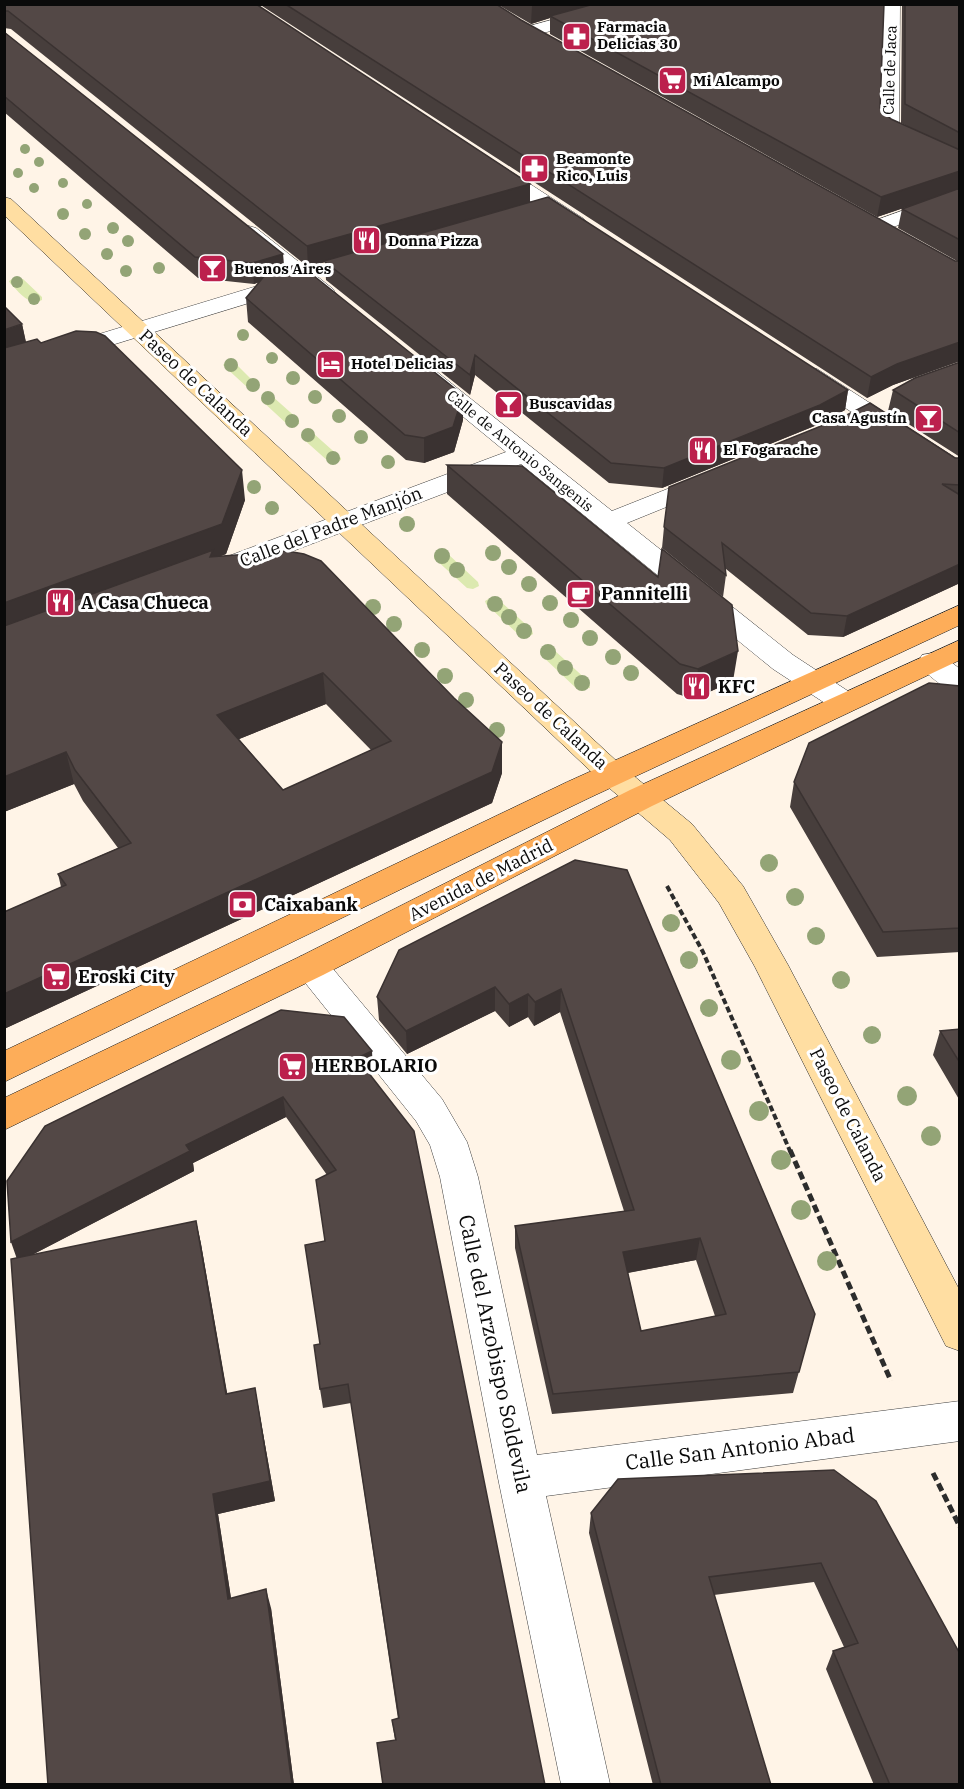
<svg xmlns="http://www.w3.org/2000/svg" width="964" height="1789" font-family="'IBM Plex Serif',serif">
  <style>
    .green { fill: #dce9b0 }
    .lines { fill: none; stroke-linecap: round; stroke-linejoin: round }
    .pedestrian-casing { stroke: #3d3d3d; stroke-width: 1 }
    .minor-casing { stroke: #3d3d3d; stroke-width: 1 }
    .secondary-casing { stroke: #2c2c2c; stroke-width: 1 }
    .primary-casing { stroke: #1b1b1b; stroke-width: 1 }
    .path-far1 { stroke: #2c2c2c; stroke-width: 4; stroke-dasharray: 6 3; stroke-linecap: butt }
    .path { stroke: #2c2c2c; stroke-width: 5; stroke-dasharray: 8 4; stroke-linecap: butt }
    .pedestrian { fill: #fff; fill-rule: evenodd }
    .minor { fill: #fff; fill-rule: evenodd }
    .secondary { fill: #ffdea2; fill-rule: evenodd }
    .primary { fill: #fdad59; fill-rule: evenodd }
    .tree { fill: #93a476 }
    .wall { fill: #473e3c; fill-rule: evenodd }
    .shaded-wall { fill: #3a3231 }
    .building { fill: #534846; stroke: #3a3231; stroke-width: 1.5; fill-rule: evenodd }
    .labels { text-anchor: middle; stroke-width: 6; stroke-linejoin: round; paint-order: stroke }
    .far-poi-label { font-size: 15px; font-weight: bold; fill: #0a0a0a; stroke: #fff; text-anchor: start }
    .far-street-label { font-size: 15px; fill: #0a0a0a; stroke: #fff }
    .street-label { font-size: 18px; fill: #0a0a0a; stroke: #fff }
    .poi-label { font-size: 18px; font-weight: bold; fill: #0a0a0a; stroke: #fff; text-anchor: start }
    .near-street-label { font-size: 21px; fill: #0a0a0a; stroke: #fff }
  </style>
  <rect width="100%" height="100%" fill="#fff4e7"/>
  <path class="green" d="M14 278 23 279 42 297V300C28 306 20 293 10 283L9 281Z
    M227 361 234 362 259 387 254 390 248 388 223 365Z
    M265 395 272 396 299 420V424L288 425 261 400Z
    M304 432 313 433 341 458V460L333 463 329 462 301 437Z
    M439 552 448 554 478 582 479 586 473 589 467 588 434 558V555Z
    M490 598 499 600 532 630 533 634 527 638 520 636 486 604 485 601Z
    M542 649H553L589 682 590 688 577 689 540 654Z"/>
  <g class="lines">
    <defs>
      <path id="pedestrian" d="M610 4H639L637 8 528 37 522 36 519 32 522 28Z
        M960 190V203L882 231 875 233 868 231 865 227 868 223Z"/>
      <path id="minor" d="M883 4H900L899 124 960 157V171L889 136 879 125Z
        M492 162 499 164 584 219 587 223 584 227 577 229 570 227 485 172 482 168 485 164Z
        M249 226 256 228 333 289 336 294 333 299C318 302 311 294 300 285L298 288 4 378V363L290 276 242 236 238 232 242 228Z
        M809 367 817 369 960 461V479L951 477 801 379 797 374 801 369Z
        M429 370 437 372 612 511 700 476 709 473 718 476 722 481 718 486 627 523 793 655 854 695 859 702 854 709 844 712 834 709 773 669 521 464 230 575 220 577 210 575 206 569 210 563 506 452 421 382 417 377 421 372Z
        M932 653 942 655 960 669V693C944 689 926 675 918 662L922 655Z
        M311 953 323 957 442 1099 467 1142 478 1177 537 1455 960 1401V1441L546 1496 610 1784H561L498 1478 440 1177 430 1145 416 1121 299 975 294 966 299 957Z"/>
      <path id="secondary" d="M4 197 11 199 623 767 692 824 743 886 788 965 960 1291V1351L946 1346 755 967 719 903 670 840 601 781 4 215Z"/>
      <path id="primary" d="M960 605V625L589 798 4 1082V1051L567 782Z
        M960 640V660L652 806 323 975 4 1130V1098L299 957 630 790Z"/>
    </defs>
    <use href="#pedestrian" class="pedestrian-casing"/>
    <use href="#minor" class="minor-casing"/>
    <use href="#secondary" class="secondary-casing"/>
    <use href="#primary" class="primary-casing"/>
    <path class="path-far1" d="M667 886 703 952 790 1151"/>
    <path class="path" d="M790 1150 891 1381
      M933 1473 960 1527"/>
    <use href="#pedestrian" class="pedestrian"/>
    <use href="#minor" class="minor"/>
    <use href="#secondary" class="secondary"/>
    <use href="#primary" class="primary"/>
  </g>
  <g class="tree">
    <circle cx="25" cy="149" r="5"/>
    <circle cx="39" cy="162" r="5"/>
    <circle cx="18" cy="173" r="5"/>
    <circle cx="63" cy="183" r="5"/>
    <circle cx="34" cy="188" r="5"/>
    <circle cx="87" cy="204" r="5"/>
    <circle cx="63" cy="214" r="6"/>
    <circle cx="113" cy="228" r="6"/>
    <circle cx="85" cy="234" r="6"/>
    <circle cx="128" cy="241" r="6"/>
    <circle cx="107" cy="254" r="6"/>
    <circle cx="159" cy="268" r="6"/>
    <circle cx="126" cy="271" r="6"/>
    <circle cx="17" cy="282" r="6"/>
    <circle cx="34" cy="299" r="6"/>
    <circle cx="243" cy="335" r="6"/>
    <circle cx="272" cy="358" r="6"/>
    <circle cx="231" cy="365" r="7"/>
    <circle cx="293" cy="378" r="7"/>
    <circle cx="253" cy="385" r="7"/>
    <circle cx="315" cy="397" r="7"/>
    <circle cx="268" cy="398" r="7"/>
    <circle cx="339" cy="416" r="7"/>
    <circle cx="292" cy="421" r="7"/>
    <circle cx="308" cy="435" r="7"/>
    <circle cx="361" cy="437" r="7"/>
    <circle cx="333" cy="458" r="7"/>
    <circle cx="388" cy="462" r="7"/>
    <circle cx="254" cy="487" r="7"/>
    <circle cx="272" cy="508" r="7"/>
    <circle cx="407" cy="524" r="8"/>
    <circle cx="493" cy="553" r="8"/>
    <circle cx="442" cy="556" r="8"/>
    <circle cx="509" cy="567" r="8"/>
    <circle cx="457" cy="570" r="8"/>
    <circle cx="529" cy="584" r="8"/>
    <circle cx="550" cy="603" r="8"/>
    <circle cx="495" cy="604" r="8"/>
    <circle cx="373" cy="607" r="8"/>
    <circle cx="509" cy="617" r="8"/>
    <circle cx="571" cy="620" r="8"/>
    <circle cx="394" cy="624" r="8"/>
    <circle cx="524" cy="631" r="8"/>
    <circle cx="590" cy="638" r="8"/>
    <circle cx="422" cy="650" r="8"/>
    <circle cx="548" cy="652" r="8"/>
    <circle cx="613" cy="657" r="8"/>
    <circle cx="565" cy="668" r="8"/>
    <circle cx="631" cy="673" r="8"/>
    <circle cx="445" cy="676" r="8"/>
    <circle cx="582" cy="683" r="8"/>
    <circle cx="466" cy="700" r="8"/>
    <circle cx="497" cy="730" r="8"/>
    <circle cx="769" cy="863" r="9"/>
    <circle cx="795" cy="897" r="9"/>
    <circle cx="671" cy="923" r="9"/>
    <circle cx="816" cy="936" r="9"/>
    <circle cx="689" cy="960" r="9"/>
    <circle cx="841" cy="980" r="9"/>
    <circle cx="709" cy="1008" r="9"/>
    <circle cx="872" cy="1035" r="9"/>
    <circle cx="731" cy="1060" r="10"/>
    <circle cx="907" cy="1096" r="10"/>
    <circle cx="759" cy="1111" r="10"/>
    <circle cx="931" cy="1136" r="10"/>
    <circle cx="781" cy="1160" r="10"/>
    <circle cx="801" cy="1210" r="10"/>
    <circle cx="827" cy="1261" r="10"/>
  </g>
  <path class="wall" d="M4 4 530 184V202L848 390 845 410 817 425 662 488 609 483 475 375 470 395 326 280 325 262 308 267 11 29 4 28Z
    M259 4H496L521 20 955 261H957L898 228 902 209 918 203 877 217 550 34V18L531 24 497 4H884L880 108 891 119 913 129 901 123 902 4H960V361L893 385 867 398Z
    M4 32 283 254 284 268 463 420 454 452 424 463 406 460 248 322 246 298 259 282 254 284 198 278 4 112Z
    M22 324 26 342 41 343 245 500 226 554 221 556 454 698 502 742V773L492 803 4 1029V912L61 887 58 874 118 848 83 801 74 784 4 812ZM326 704 371 750 283 790 239 739Z
    M960 362V457L888 411 893 390Z
    M955 458H960V583L843 637 808 635 726 569V575L723 597 662 548 664 527Z
    M447 465 733 681 694 699 677 694 447 494Z
    M960 686V952L877 957 790 807 794 782Z
    M575 860 815 1314 793 1393 552 1414 515 1248V1226L624 1211 560 1012 534 1026 528 1017 509 1027 495 1011 407 1054 379 1020 377 997ZM696 1260 715 1316 641 1331 628 1273Z
    M960 1029V1101L933 1055 940 1031Z
    M373 1071 369 1073 545 1785 395 1740 392 1720 398 1719 351 1403 323 1408 320 1389V1344L327 1175 286 1117 193 1163 194 1171 32 1255 196 1221 201 1244 227 1394 255 1388 275 1501 218 1514 231 1598 271 1608 294 1785H48L17 1258 45 1126Z
    M834 1470 960 1785H874L826 1669 833 1651 844 1647 814 1582 714 1595 771 1785H653L589 1533 591 1513Z"/>
  <path class="shaded-wall" d="M537 4H600L550 16V18L531 24 532 6Z
    M960 171V189L877 217 881 197Z
    M530 184V203L308 267 307 246Z
    M283 254 284 274 254 284 252 263Z
    M22 324 28 353 4 361V330Z
    M960 342V361L893 385 867 398 871 377 897 364Z
    M475 355V375L470 395V375Z
    M848 390 845 410 817 425 662 488 664 468Z
    M463 395V420L454 452 424 463V438Z
    M242 470 245 500 226 554 4 637V603Z
    M960 564V583L843 637 847 616Z
    M738 651 733 681 694 699 698 669Z
    M323 673 326 704 222 746 217 715Z
    M502 742V773L492 803 4 1029V994Z
    M66 752 74 784 4 812V777Z
    M495 987V1011L407 1054 406 1031Z
    M561 989 560 1012 534 1026 535 1002Z
    M528 994V1017L509 1027V1004Z
    M372 1051 373 1071 359 1078 357 1058Z
    M283 1097 286 1117 193 1163 194 1171 18 1262 11 1242 186 1145Z
    M196 1221 201 1244 231 1415 226 1394Z
    M700 1238 696 1260 621 1274 623 1252Z
    M255 1388 275 1501 218 1514 234 1618 228 1599 213 1494Z
    M266 1589 271 1608 294 1785H292Z"/>
  <path class="building" d="M4 4H256L530 184 307 246 8 11H4Z
    M285 4H496L521 20 955 261H960V342L897 364 871 377Z
    M594 4H884L880 108 891 119 960 150V171L881 197 550 16Z
    M905 4H960V133L905 104Z
    M4 32 283 254 252 263 195 257 4 96Z
    M960 188V240L902 209Z
    M548 197 848 390 820 405 664 468 611 463 475 355 470 375 324 261Z
    M299 264 463 395 453 427 424 438 405 435 246 298 266 274Z
    M4 306 22 324 4 330Z
    M76 331 96 332 105 336 242 470 222 524 4 603V348L37 339 41 343Z
    M960 362V433L893 390 915 378Z
    M870 403 955 458H960V485L942 484 960 495V564L847 616 811 613 722 543 726 575 664 527 669 487 841 418Z
    M447 465 522 466 658 577 662 549 732 605 738 651 698 669 680 664Z
    M213 550 210 557 287 551 304 554 321 561 454 698 502 742 492 772 4 994V912L66 885 58 874 131 843 75 770 66 752 4 777V626ZM323 673 391 741 283 790 217 715Z
    M929 683 960 686V928L883 932 794 782 809 743Z
    M575 860 627 870 815 1314 799 1372 553 1394 515 1226 634 1210 561 989 535 1002 528 994 509 1004 495 987 406 1031 377 997 399 950ZM700 1238 726 1314 641 1331 623 1252Z
    M281 1010 344 1017 372 1051 357 1058 414 1131 545 1785H383L377 1743 396 1740 392 1720 399 1718 386 1632 348 1384 320 1389 314 1345 320 1344 305 1245 325 1241 316 1180 336 1170 283 1097 186 1145 190 1151 11 1242 7 1181 45 1126Z
    M960 1029V1063L940 1031Z
    M196 1221 226 1394 255 1388 270 1481 213 1494 228 1599 266 1589 292 1785H48L11 1259Z
    M834 1470 876 1501 960 1654V1785H890L833 1651 858 1643 821 1563 709 1577 771 1785H661L591 1513 618 1479Z"/>
  <defs>
    <symbol id="pharmacy-square" viewBox="-11 -11 22 22"><rect x="-9" y="-9" width="18" height="18" rx="4" fill="#bc204d" stroke="#fff"/><path d="M-2-6h4v4h4v4h-4v4h-4v-4h-4v-4h4Z" fill="#fff"/></symbol>
    <symbol id="supermarket-square" viewBox="-11 -11 22 22"><rect x="-9" y="-9" width="18" height="18" rx="4" fill="#bc204d" stroke="#fff"/><path d="M-6-5.5h2.5l.6 2H6L4.5 2H-2.5L-4.4-4H-6ZM-1.5 3.2a1.3 1.3 0 1 0 .1 0ZM3 3.2a1.3 1.3 0 1 0 .1 0Z" fill="#fff"/></symbol>
    <symbol id="restaurant-square" viewBox="-11 -11 22 22"><rect x="-9" y="-9" width="18" height="18" rx="4" fill="#bc204d" stroke="#fff"/><path d="M-5-6h1v4h1v-4h1v4h1v-4h1v5L-1.5 .5V6h-2V.5L-5-1ZM5-6V6H3V1.5H1.5Q1.5-4 5-6Z" fill="#fff"/></symbol>
    <symbol id="bar-square" viewBox="-11 -11 22 22"><rect x="-9" y="-9" width="18" height="18" rx="4" fill="#bc204d" stroke="#fff"/><path d="M-6-5H6L.8 .8V4.5H3.5V6h-7V4.5H-.8V.8Z" fill="#fff"/></symbol>
    <symbol id="hotel-square" viewBox="-11 -11 22 22"><rect x="-9" y="-9" width="18" height="18" rx="4" fill="#bc204d" stroke="#fff"/><path d="M-6-4.5h1.5V1H6V5H4.5V3h-9V5H-6ZM-4 0a1.8 1.8 0 1 1 3.6 0ZM.5 0V-2.5h3Q6-2.5 6 0Z" fill="#fff"/></symbol>
    <symbol id="cafe-square" viewBox="-11 -11 22 22"><rect x="-9" y="-9" width="18" height="18" rx="4" fill="#bc204d" stroke="#fff"/><path d="M-5.5-4.5H6V0H3Q3 3.5 0 3.5H-2.5Q-5.5 3.5-5.5 0ZM3-3.2v2h1.7v-2ZM-6 4.5H4V6H-6Z" fill="#fff"/></symbol>
    <symbol id="bank-square" viewBox="-11 -11 22 22"><rect x="-9" y="-9" width="18" height="18" rx="4" fill="#bc204d" stroke="#fff"/><path d="M-6-4H6V4H-6ZM0-2.3a2.3 2.3 0 1 0 0 4.6a2.3 2.3 0 1 0 0-4.6Z" fill="#fff"/></symbol>
  </defs>
  <g fill-rule="evenodd">
    <use href="#pharmacy-square" x="560" y="20" width="33" height="33"/>
    <use href="#supermarket-square" x="656" y="64" width="33" height="33"/>
    <use href="#pharmacy-square" x="518" y="152" width="33" height="33"/>
    <use href="#restaurant-square" x="350" y="224" width="33" height="33"/>
    <use href="#bar-square" x="196" y="252" width="33" height="33"/>
    <use href="#hotel-square" x="314" y="348" width="33" height="33"/>
    <use href="#bar-square" x="492" y="388" width="33" height="33"/>
    <use href="#bar-square" x="912" y="402" width="33" height="33"/>
    <use href="#restaurant-square" x="686" y="434" width="33" height="33"/>
    <use href="#cafe-square" x="564" y="578" width="33" height="33"/>
    <use href="#restaurant-square" x="44" y="586" width="33" height="33"/>
    <use href="#restaurant-square" x="680" y="670" width="33" height="33"/>
    <use href="#bank-square" x="226" y="888" width="33" height="33"/>
    <use href="#supermarket-square" x="40" y="960" width="33" height="33"/>
    <use href="#supermarket-square" x="276" y="1050" width="33" height="33"/>
  </g>
  <g class="labels">
    <g class="far-poi-label">
      <text x="597" y="32">Farmacia<tspan x="597" dy="17">Delicias 30</tspan></text>
      <text x="693" y="86">Mi Alcampo</text>
      <text x="556" y="164">Beamonte<tspan x="556" dy="17">Rico, Luis</tspan></text>
      <text x="388" y="246">Donna Pizza</text>
      <text x="234" y="274">Buenos Aires</text>
      <text x="351" y="369">Hotel Delicias</text>
      <text x="529" y="409">Buscavidas</text>
      <text x="907" y="423" text-anchor="end">Casa Agustín</text>
      <text x="723" y="455">El Fogarache</text>
    </g>
    <g class="far-street-label">
      <text transform="translate(890 70) rotate(-88)" y="5">Calle de Jaca</text>
      <text transform="translate(520 451) rotate(39)" y="5">Calle de Antonio Sangenis</text>
    </g>
    <g class="street-label">
      <text transform="translate(196 383) rotate(43)" y="6">Paseo de Calanda</text>
      <text transform="translate(331 527) rotate(-21)" y="6">Calle del Padre Manjón</text>
      <text transform="translate(551 716) rotate(43)" y="6">Paseo de Calanda</text>
      <text transform="translate(481 880) rotate(-27)" y="6">Avenida de Madrid</text>
      <text transform="translate(848 1115) rotate(63)" y="6">Paseo de Calanda</text>
    </g>
    <g class="poi-label">
      <text x="601" y="600">Pannitelli</text>
      <text x="81" y="609">A Casa Chueca</text>
      <text x="718" y="693">KFC</text>
      <text x="264" y="911">Caixabank</text>
      <text x="78" y="983">Eroski City</text>
      <text x="314" y="1072">HERBOLARIO</text>
    </g>
    <g class="near-street-label">
      <text transform="translate(495 1354) rotate(78)" y="7">Calle del Arzobispo Soldevila</text>
      <text transform="translate(740 1449) rotate(-7)" y="7">Calle San Antonio Abad</text>
    </g>
  </g>
  <rect width="964" height="1789" fill="none" stroke="#0a0a0a" stroke-width="12"/>
</svg>
